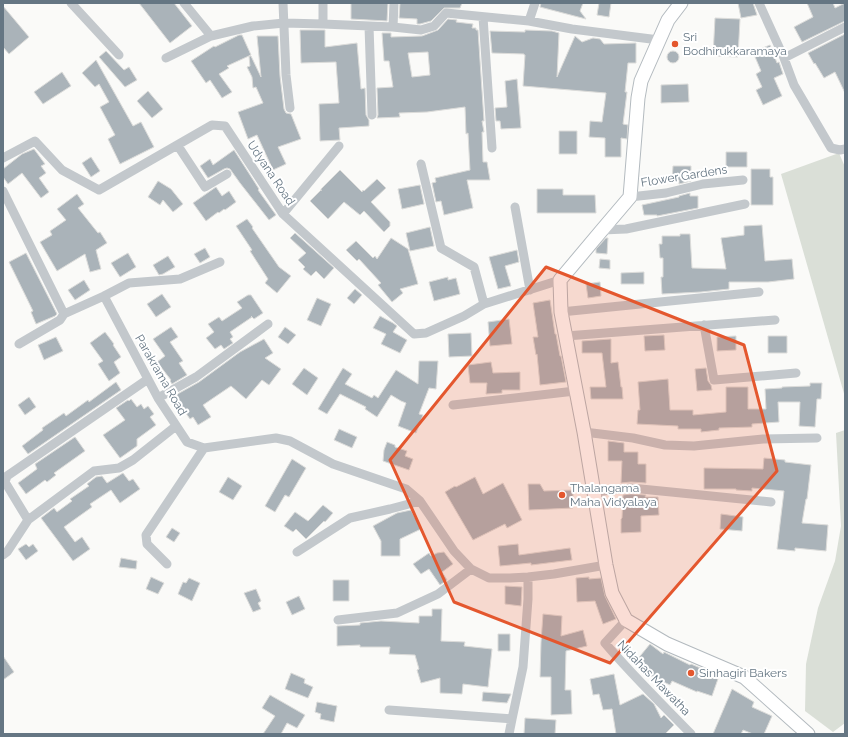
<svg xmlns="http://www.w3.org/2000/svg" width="848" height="737" font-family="Raleway,sans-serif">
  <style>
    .green { fill: #dadfd7 }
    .building { fill: #aab3b9; stroke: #dcdcda; fill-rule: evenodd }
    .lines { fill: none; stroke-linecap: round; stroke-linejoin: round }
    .secondary-casing { stroke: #b3babf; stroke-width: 15 }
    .street { stroke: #c3c8cc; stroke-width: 9 }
    .secondary { stroke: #fff; stroke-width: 13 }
    .marked { fill: #e4572e; fill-opacity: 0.2; stroke: #e4572e; stroke-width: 3; stroke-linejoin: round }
    .poi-dot { fill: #e4572e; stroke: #fff; stroke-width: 1.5 }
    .labels { text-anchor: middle; stroke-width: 4; stroke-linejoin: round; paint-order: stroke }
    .poi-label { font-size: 12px; fill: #657683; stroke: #fff; text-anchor: start }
    .street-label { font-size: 12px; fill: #657683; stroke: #fff }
  </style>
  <rect width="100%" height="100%" fill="#fafaf8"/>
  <path class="green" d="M839 153 845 167V397L781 174Z
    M845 430V723L833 732 805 711 806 664 818 608 835 561 841 526 836 433Z"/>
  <path class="building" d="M139 3H174L192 26 170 43Z
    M351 3H388L387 21 351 19Z
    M400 3H462L460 8H444L431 21 420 24H417V19L399 18Z
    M541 3H583L580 11 586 19 540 7Z
    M599 3H611L609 17 597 15Z
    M738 3H753L757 15 741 18Z
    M807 3H833L835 8 845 3V21L802 42 794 27 813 17Z
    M3 6 29 37 9 54 3 47Z
    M715 18 740 19 738 57 713 56Z
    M448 19 457 20 456 22 473 24 472 28H476V30H478L484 121H482L484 132H482L483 162H487L490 180H467L473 208 444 215 441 201 436 202 432 183 436 182 435 178 470 170 468 133 466 134 465 107 427 112 399 113 400 117 377 118 378 115 377 88 393 87 389 61H384L382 33H391V37L422 36 438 30ZM428 52 430 75 412 77 408 53Z
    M300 30H325V47L357 43 361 89 365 88 366 115 369 120V126L339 128 340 140 320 141 319 104 339 103 336 62 301 63Z
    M525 30 552 31 559 33 557 77 575 36 582 42 593 38 600 39 604 44 636 43V63H628L625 92H627L623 124 628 125 627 139 621 138V157H605V138L589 137 590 121 602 122 606 93 523 86 525 55H524V54L492 53 490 31 525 32Z
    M845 34V93L835 72 824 78 815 63 814 64 808 53Z
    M239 35H242L251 55 227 66 229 68 219 74 232 92 222 98 210 80 206 83 191 61 214 46 215 47Z
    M257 36H278L280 76 284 109 286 113 291 114 301 139 278 147 286 164 273 170 257 135 248 139 238 112 263 103 256 87 253 88 252 77 247 67 250 66 249 56H251L261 77Z
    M770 45 777 63 779 62 783 74 774 78 782 96 763 105 756 90 762 87 756 74 761 71 753 52Z
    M667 57a6 6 0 1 1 12 0a6 6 0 1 1-12 0Z
    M106 51 124 70 129 67 137 80 125 87 99 57Z
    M96 60 133 126 141 122 154 147 120 164 108 139 115 135 100 107 109 102 99 84 95 87 82 73Z
    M62 72 71 86 43 104 34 92Z
    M517 79 521 128 501 129 500 121H496L495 108 507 107 505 81Z
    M688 84 689 102 661 103V85Z
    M148 91 163 109 152 118 137 101Z
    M559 131H577V154H559Z
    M34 149 45 164 41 166 46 173 39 178 49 192 41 198 22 173 8 184 3 177V169L22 154Z
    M234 150 259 189 258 190 276 215 269 220 240 183 230 169 227 168 224 169 208 178 200 166 210 159 213 165Z
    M726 152H747V167H726Z
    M91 157 100 171 91 177 82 163Z
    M673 166H691V181L679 184V180H672Z
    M751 169H770V177H773V205H751Z
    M340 170 362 192 363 190 364 191 377 179 386 188 371 202 390 222V226L384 232 364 211 360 215 344 202 328 219 310 201 321 190V191V189Z
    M158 181 171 189 183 204 173 212 163 200 160 205 148 197Z
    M420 185 424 204 402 209 398 189Z
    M216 187 222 196 229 191 236 202 225 210 224 209 219 213 218 212 206 221 193 203Z
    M537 189H563V195H595L596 213H537Z
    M690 193V196H698V208L657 216V215H644L642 205 679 197V196Z
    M77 194 84 204 78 208 98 233 100 232 107 243 96 250 101 269 90 272 85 254 57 271 40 242 52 235 50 231 66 220 57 209Z
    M247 219 253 227 252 228 279 267 291 276 277 293 265 283 268 279 250 251 252 250 236 226Z
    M762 225 765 261 792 259 794 279 768 282H729V289L701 292 662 294 661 277H663V258H660L659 244H662V236H680V234H690L692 268 726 269 721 238 744 235V226Z
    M430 227 434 246 410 251 406 233Z
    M295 233 334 268 324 279 316 271 311 276 303 269 305 267 298 260 306 253 290 238Z
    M391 238 408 249 418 284 400 289 403 293 392 302 378 285 381 283 359 259 357 261 346 250 356 241 373 258 375 256 377 259Z
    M606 238H608L607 254 596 253V249Z
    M205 248 210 257 200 263 194 254Z
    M517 250 519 262 505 266 511 286 498 289 489 257Z
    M26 253 57 314 55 316 36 324 31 312 33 311 9 262Z
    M128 253 136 267 120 277 111 263Z
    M168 256 175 267 163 274 159 275 153 265Z
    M600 259 610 260V269L599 268Z
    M644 272V284H621V273Z
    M448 277V280L456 278 460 294 434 301 429 282Z
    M84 280 90 290 75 300 68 290Z
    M600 282 601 296 588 298 586 284Z
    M355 289 362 295 354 304 347 298Z
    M162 294 171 307 156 317 147 304Z
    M248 295H251L263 313 254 319 251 316 252 317 230 332 233 337 230 339 233 343 224 349 221 345 215 349 206 338 214 332 208 324 219 317 222 321 242 308 237 302Z
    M317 298 331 304 321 326 307 320Z
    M550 300 555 334H556L560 356H561L566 382 540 385 537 354 536 355 533 337H538L533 303Z
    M380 316 393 323 397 326 393 332 407 340 400 353 381 344 386 334 373 328Z
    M509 319 512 344 490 346 488 322Z
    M171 327 178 337 170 342 183 361 179 363 187 375 172 384 170 381 171 380 157 362 165 356 153 339Z
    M285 327 296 335 288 344 278 337Z
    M105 332 114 344 113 345 121 357 114 362 120 373 109 381 98 364 103 361 90 343Z
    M471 333 472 356 449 357 448 334Z
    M664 335 665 350 645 351 644 336Z
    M736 336V350L717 351V337Z
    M768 336H787V353H768Z
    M56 337 63 351 44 360 38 345Z
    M264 339 273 353 265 358 281 369 269 385 262 380 246 399 231 386 203 405 211 417 198 425 193 417 190 419 174 396 199 382 240 352Z
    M611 339V363L618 362 621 387H622L623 399H591L590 387H606L602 353H582V341Z
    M419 361H438L436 389 429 388 419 414 423 415 416 433 398 426 406 403 401 401 391 395 377 417 365 409 366 407 340 394 327 414 318 409 343 368 352 374 345 384 372 398 374 395 378 398 396 370 418 384Z
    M491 362 493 373 520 372V390H502V393L486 394 487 383H470L468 365Z
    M304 368 318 378 307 395 292 384Z
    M706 368 708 381 711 385 712 390 697 391 695 369Z
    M668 379 670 410H693V415L726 412V387H748V409H766L765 389 782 388V387L810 386V383H822L821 399H817L815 427 799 426 800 402H778L779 422 752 424V427L719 428V430L701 432V429H678V426L637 424 638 410H640L638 382Z
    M116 382 121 390 28 454 22 446 43 430 42 428 64 413 66 416 88 400 89 402Z
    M29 397 36 407 25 415 18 405Z
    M131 399 137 407 141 404 144 409 148 406 154 414 150 417 156 425 137 439V446L120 458 103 435 125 420 116 408 128 400 129 401Z
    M339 429 357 437 352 448 334 440Z
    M75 437 85 451 54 473 56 475 47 482 45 480 26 494 18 483 37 469 35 464Z
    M608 441 624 443V452H638V464H646V483L631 482 621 483 622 461H608Z
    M387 442 395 445V447L407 451 405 456 413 459 409 470 383 461 384 450Z
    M764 458 785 460V462L811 465 807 499H806L802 523 828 525 826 551 795 548V551L777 549 784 491 752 488V491L736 490V489H704V468L763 469Z
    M292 459 306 468 289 497 285 495 275 512 265 506Z
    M123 473 129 481 133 479 140 489 120 503 111 490 90 504 92 507 64 527 75 542 82 537 90 549 73 561 41 518 54 508 57 512 72 501 70 499 89 486 87 484 96 477 102 476 107 483Z
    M228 477 242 486 233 500 219 492Z
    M475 477 483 494 503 483 522 520 507 528 505 524 473 540 445 492 455 486 456 487Z
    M528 484H540L544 491 573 490V508L529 510Z
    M631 494 646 495 645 497H658L659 515 641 516V532L621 533V519L622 518 623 495Z
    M323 505 333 513 325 522 324 521 306 539 296 529 293 532 284 526 295 512 308 521 311 518Z
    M411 510 421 529 400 539V556H381V541L373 526 397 513Z
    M721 514 743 517 742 531 720 529Z
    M172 528 180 533 174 542 166 537Z
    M26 544 29 547 33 544 38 551 26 560 18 549Z
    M518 544 519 555 570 548 572 560 531 565V563L500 566 498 546Z
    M444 552 453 564 442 572 447 580 440 585 429 569 421 574 413 564 429 553 431 556 437 553Z
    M121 558 137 561 136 569 119 567Z
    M151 577 164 583 158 594 146 589Z
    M589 577V579L601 578 605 596 616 619 603 624 595 601 577 602 576 578Z
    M189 578 200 583 192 601 178 594 183 582 186 583Z
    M333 580H349V601H333Z
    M505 586 522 587 521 606 505 604Z
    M256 589 261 601 258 603 261 609 253 612 244 593Z
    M299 596 305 609 292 615 286 602Z
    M432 609H442L441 641 465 642 464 646 492 649 488 687 463 684 462 694 440 693V678L421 683 417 670 419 669 415 655 389 654 390 647H360V645L337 646V626L360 625V623L381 621 419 623V616H432Z
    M543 614 562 616 561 636 583 630 587 646 566 651 565 690H571L572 714 551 715V677H540L541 642Z
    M498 634H510V651H498Z
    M650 644 663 654 664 652 690 665 691 664 719 676 712 696 697 691V692L672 681 670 685 651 676 653 674 636 661Z
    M3 656 14 672 3 680Z
    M291 673 305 679 304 683 313 687 308 698 285 689Z
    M614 674 620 705 643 694 654 704 661 718 664 715 674 725 665 734H616L612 709 603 710 599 694 593 695 590 679Z
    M732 689 754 702 752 707 772 716 764 734H753L743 730 741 734H713Z
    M483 692 511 694 507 703 482 701Z
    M270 695 305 715 297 728 287 723 281 734H263L275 716 262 708Z
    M317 702 337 706 334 722 320 719 321 714 315 712Z
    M525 718 556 720 555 734H524Z"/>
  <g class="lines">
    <defs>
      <path id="secondary" d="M681 3 668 20 641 81 638 98 630 197 602 230 560 280 561 312 584 432 606 565 612 593 626 620 667 644 744 677 808 734"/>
    </defs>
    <use href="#secondary" class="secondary-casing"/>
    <path class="street" d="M71 3 119 55
      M184 3 211 36
      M283 3 286 75 290 108
      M759 3 784 58 794 85 831 148 840 150 845 149
      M483 17 492 148
      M529 21 535 3
      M323 24V3
      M369 26 372 115
      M393 27 394 3
      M166 58 211 36 253 26 284 23 323 24 393 27 421 30 434 26 446 13 529 21 572 29 659 40
      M784 58 845 27
      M178 146 205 187 227 174
      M3 158 35 141 62 170 99 190 212 125 225 126 283 214 414 334 426 333 464 316 484 304 560 280
      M421 164 441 248 474 267 484 304
      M3 191 64 314 104 296 158 398 187 442 204 448 276 438 290 441 333 464 406 489 420 501 454 551 471 569 489 578H510L528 577 554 574 606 565
      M630 197 666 193 703 184 743 180
      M515 207 530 290
      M283 214 339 146
      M602 230 626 229 745 204
      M104 296 129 283 180 279 220 262
      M561 312 759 292
      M704 325 714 380 796 373
      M566 336 775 320
      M19 344 60 320 64 314
      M158 398 196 377 268 324
      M453 405 575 391
      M584 432 633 438 665 445 694 446 763 439 817 438
      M594 492 631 488 771 502
      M28 520 5 482 7 476 148 379
      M297 552 350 518 390 509 420 501
      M3 555 7 552 28 520 94 471 119 468 133 460 176 426
      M167 564 147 544 146 535 204 448
      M338 620 397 613 438 594 471 569
      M626 620 605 643C632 675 662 704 691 734
      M389 710 512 719
      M509 734 512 719 523 667 528 599V577"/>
    <use href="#secondary" class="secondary"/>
  </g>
  <path class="marked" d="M546 267 744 345 777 471 610 663 454 602 390 460Z"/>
  <g class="poi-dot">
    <circle cx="675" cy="44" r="4"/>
    <circle cx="562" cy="495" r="4"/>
    <circle cx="691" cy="673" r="4"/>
  </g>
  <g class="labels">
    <g class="poi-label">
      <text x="683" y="41">Sri<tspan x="683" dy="14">Bodhirukkaramaya</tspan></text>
      <text x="570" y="492">Thalangama<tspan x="570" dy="14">Maha Vidyalaya</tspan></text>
      <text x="699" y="677">Sinhagiri Bakers</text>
    </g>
    <g class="street-label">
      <text transform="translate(271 173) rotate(56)" y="4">Udyana Road</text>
      <text transform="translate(684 176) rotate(-9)" y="4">Flower Gardens</text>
      <text transform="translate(161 375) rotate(60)" y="4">Parakrama Road</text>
      <text transform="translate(654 678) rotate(46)" y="4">Nidahas Mawatha</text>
    </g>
  </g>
  <rect width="848" height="737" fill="none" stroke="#657683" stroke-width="8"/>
</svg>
